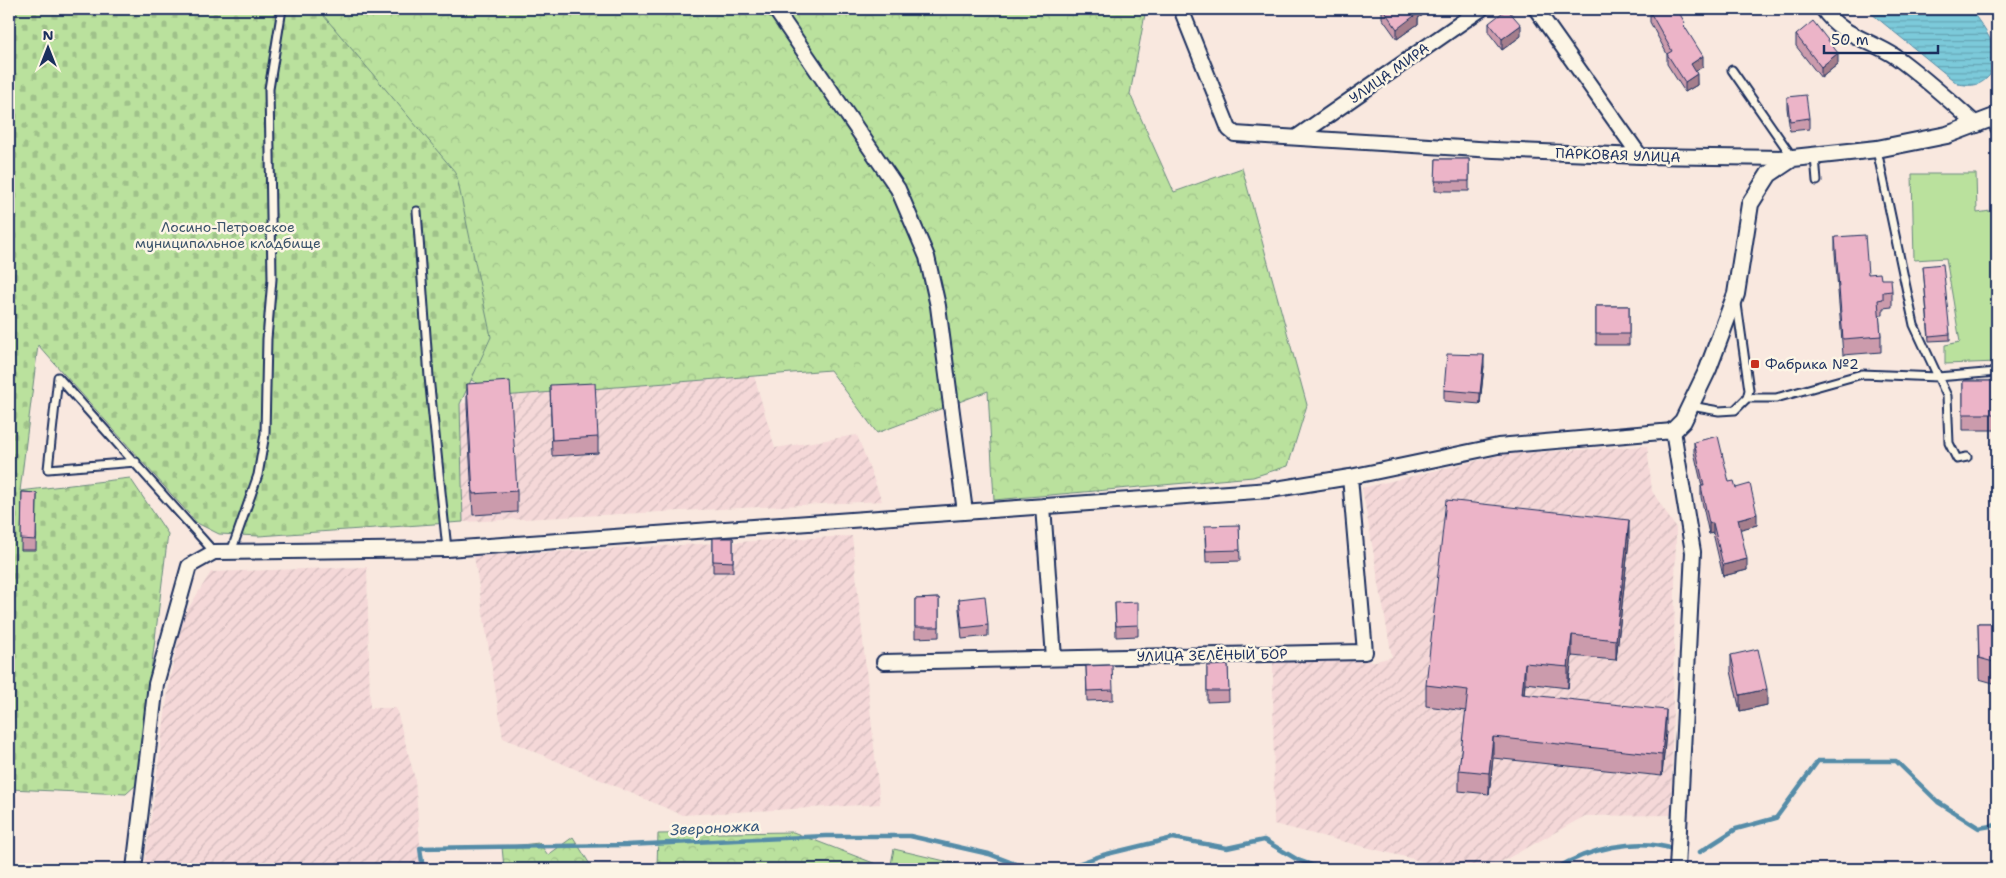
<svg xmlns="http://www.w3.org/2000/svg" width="2006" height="878" font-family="'Shantell Sans',sans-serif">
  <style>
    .industrial { fill: url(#industrial-furrows) }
    .green { fill: #bae19d; stroke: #6a887e }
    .forest { fill: url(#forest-crowns); stroke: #6a887e }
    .cemetery { fill: url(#cemetery-stones); stroke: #6a887e }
    .water { fill: url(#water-rules); stroke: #558ca8 }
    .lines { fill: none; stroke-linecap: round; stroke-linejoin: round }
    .stream { stroke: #558ca8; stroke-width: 4.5 }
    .service-casing { stroke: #1b2f5e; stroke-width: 11 }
    .minor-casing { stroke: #1b2f5e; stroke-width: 18 }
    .tertiary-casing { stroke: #1b2f5e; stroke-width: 20 }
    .service { stroke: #fcf5e5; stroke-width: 7 }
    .minor { stroke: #fcf5e5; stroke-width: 14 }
    .tertiary { stroke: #fcf5e5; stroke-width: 16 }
    .wall { fill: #cb9bac; stroke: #1b2f5e }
    .shaded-wall { fill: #a57e8c; stroke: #1b2f5e }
    .building { fill: #ecb4c8; stroke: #1b2f5e }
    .poi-dot { fill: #c8321e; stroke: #fcf5e5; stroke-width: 2 }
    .labels { text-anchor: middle; stroke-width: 5; stroke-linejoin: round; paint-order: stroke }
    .street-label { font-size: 14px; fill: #1b2f5e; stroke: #fcf5e5 }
    .park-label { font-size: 14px; fill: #3b536b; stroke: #fcf5e5 }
    .poi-label { font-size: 14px; fill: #1b2f5e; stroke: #fcf5e5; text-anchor: start }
    .water-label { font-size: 15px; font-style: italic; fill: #33567d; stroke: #fcf5e5 }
  </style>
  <defs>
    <pattern id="industrial-furrows" width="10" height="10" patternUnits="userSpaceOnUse" patternTransform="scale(1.25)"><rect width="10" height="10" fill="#f5d8d8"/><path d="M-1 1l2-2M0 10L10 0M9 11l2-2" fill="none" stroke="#d1babc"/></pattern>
    <pattern id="forest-crowns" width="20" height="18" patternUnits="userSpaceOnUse" patternTransform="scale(1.25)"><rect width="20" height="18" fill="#bae19d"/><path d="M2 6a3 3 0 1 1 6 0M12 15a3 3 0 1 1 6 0" fill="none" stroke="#9fc18a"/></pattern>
    <pattern id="cemetery-stones" width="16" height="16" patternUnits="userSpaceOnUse" patternTransform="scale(1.25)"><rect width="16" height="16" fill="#bae19d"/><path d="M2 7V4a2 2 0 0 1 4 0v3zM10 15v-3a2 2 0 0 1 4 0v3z" fill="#9fc18a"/></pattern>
    <pattern id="water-rules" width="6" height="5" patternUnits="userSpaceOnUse" patternTransform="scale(1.25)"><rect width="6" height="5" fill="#7ccada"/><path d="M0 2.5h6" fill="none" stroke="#65a4b4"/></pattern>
  </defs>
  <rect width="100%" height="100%" fill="#f9e8df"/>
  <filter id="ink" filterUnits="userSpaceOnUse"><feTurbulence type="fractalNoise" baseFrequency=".02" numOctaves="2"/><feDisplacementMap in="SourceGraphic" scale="10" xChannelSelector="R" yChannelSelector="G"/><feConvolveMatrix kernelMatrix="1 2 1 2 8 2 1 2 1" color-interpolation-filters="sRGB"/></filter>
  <g filter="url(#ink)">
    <path class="industrial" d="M754 376 775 448 857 435 882 501 463 522 460 404 503 396Z
      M1647 446 1652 491 1676 528 1671 815 1585 816 1503 861 1471 869H1453L1274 824 1273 662 1376 661 1392 657 1362 488 1505 454Z
      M852 536 880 804 682 815 503 738 474 556Z
      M367 567 370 708H396L415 779 422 869H144L170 678 184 615 211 572Z"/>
    <path class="green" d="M1912 174H1976L1977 213 1997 210V362L1945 364V345L1960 342 1946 258 1914 260Z
      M894 849 979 869H890Z"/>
    <path class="forest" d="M289 9H1146L1130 94 1174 192 1242 168 1307 405 1288 466 1253 477 994 500 988 391 877 433 830 370 503 396 433 361Z
      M793 832 876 864 804 869H441L447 864 504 868 502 847 539 843 548 855 573 837 591 866H657L658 834Z"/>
    <path class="cemetery" d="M9 9H318L456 173 491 337 460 404 463 522 259 536 219 534 197 523 38 345 20 491 130 478 168 534 137 784 126 794 9 789Z"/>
    <path class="water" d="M1866 9H1970C1984 28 2006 54 1989 76 1979 87 1971 86 1958 84Z"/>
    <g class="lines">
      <path class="stream" d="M1700 852 1736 829 1776 818 1818 761H1896L1938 802 1979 828 1997 825
        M423 869 420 848 626 845 826 836H910L989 854 1028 869
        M1063 869 1103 855 1173 838 1227 848 1264 840 1298 860 1323 869
        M1556 869C1587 849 1637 837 1673 849"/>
      <defs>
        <path id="service" d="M1732 70 1793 158
          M1990 120 1997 133
          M1877 150 1914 325 1947 396 1949 443 1957 459 1967 457
          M1815 156 1817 181
          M417 211 429 377 447 549
          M1747 398H1776L1862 374 1938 377 1997 372
          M1691 406 1719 411 1735 410 1747 398 1749 390 1737 304
          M136 462 48 469 58 377 214 552
          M231 552 258 475 265 434 267 339 272 279 269 89 282 9"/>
        <path id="minor" d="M775 9 898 189 927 257 938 306 965 512
          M1181 9 1229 129 1235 134 1494 150 1640 156 1793 158
          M1536 9 1640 156
          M1823 9C1841 36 1871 40 1896 57 1924 77 1951 102 1977 125
          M1297 137 1481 9
          M1043 506 1054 658
          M884 662 1365 652 1350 477
          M134 869 156 684 189 566 214 552 447 549 1270 490 1350 477 1498 446 1673 431 1693 552 1677 869"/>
        <path id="tertiary" d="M1673 431 1683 421 1708 369 1736 294 1750 204 1769 174 1793 158 1877 149 1947 135 1997 116"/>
      </defs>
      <use href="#service" class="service-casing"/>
      <use href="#minor" class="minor-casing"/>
      <use href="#tertiary" class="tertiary-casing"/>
      <use href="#service" class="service"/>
      <use href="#minor" class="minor"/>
      <use href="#tertiary" class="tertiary"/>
    </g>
    <path class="wall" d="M1382 9H1423V15L1418 18V24L1397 39 1382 18Z
      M1650 12 1685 27 1703 66 1696 71 1697 85 1685 92 1667 64V54L1650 22Z
      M1489 23 1521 36 1502 50 1489 33Z
      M1796 35 1838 64 1821 78 1796 46Z
      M1787 97 1809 118V129L1790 131 1787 108Z
      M1436 159H1469V191H1435Z
      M1835 237 1868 274 1881 279 1892 291V307L1883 308V315H1879L1881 336V352L1843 355 1835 253Z
      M1923 266 1950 334V340L1929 341Z
      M1596 306H1629V345H1596Z
      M1484 366 1480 404 1444 401V390Z
      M1963 381H1997V430H1963Z
      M467 384 517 491V512L473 515 467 405Z
      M550 385 598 437V453L552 456Z
      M1694 442 1729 482 1736 488 1757 525 1740 529 1747 570 1723 576 1713 533 1709 534 1701 497V486H1702L1694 452Z
      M22 492 37 493 36 550H21Z
      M1239 525 1240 561 1206 562 1205 537Z
      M713 538H733V572H713Z
      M1629 540 1616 660 1572 656 1568 688 1525 683 1524 695 1666 731 1662 776 1493 758 1489 794 1459 791V770L1466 711 1426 706V685Z
      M939 598V637L915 638V599Z
      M959 599 988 625V636L962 639 959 609Z
      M1115 603 1138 625V636L1116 637Z
      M1978 623H1997V684L1979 679Z
      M1731 655 1767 705 1740 711 1731 671Z
      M1228 665 1229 701 1207 702V666Z
      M1086 666 1113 690V700L1087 701Z"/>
    <path class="shaded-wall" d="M1417 9H1423V15L1418 18V24L1397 39V29Z
      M1521 25V36L1502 50V39Z
      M1838 53V64L1821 78V67Z
      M1703 56V66L1691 75V64Z
      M1697 74V85L1685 92V82Z
      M1484 355V366L1480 404V393Z
      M1757 514V525L1738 530V519Z
      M1629 520V540L1616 660V640Z
      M1709 523H1713V533L1709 534Z
      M1747 559V570L1723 576V565Z
      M1572 635V656L1568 688V667Z
      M1525 663V683L1522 715V694Z
      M1767 689V705L1740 711V695Z
      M1666 710V731L1662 776V755Z
      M1493 737V758L1489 794V773Z"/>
    <path class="building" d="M1383 9H1417H1416L1418 13 1397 29Z
      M1507 9 1521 25 1502 39 1489 23Z
      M1655 9H1677L1685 23 1683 24 1703 56 1691 64 1697 74 1685 82 1667 54 1672 51 1650 12Z
      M1813 21 1838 53 1821 67 1796 35Z
      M1806 95 1809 118 1790 121 1787 97Z
      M1436 159H1469V181H1435Z
      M1865 235 1868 274 1880 273 1881 279H1891L1892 291 1883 292V299L1878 300 1881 336 1843 339 1835 237Z
      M1943 264 1950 334 1929 336 1923 266Z
      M1596 306H1629V334H1596Z
      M1447 354 1484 355 1480 393 1444 390Z
      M510 381 517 491 473 494 467 384Z
      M1963 381H1997V414H1963Z
      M595 383 598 437 552 440 550 385Z
      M1718 436 1729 482 1734 481 1736 488 1750 484 1757 514 1738 519 1747 559 1723 565 1713 523H1709L1701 486H1704L1694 442Z
      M22 492 37 493 36 540 21 539Z
      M1446 500 1629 520 1616 640 1572 635 1568 667 1525 663 1522 694 1666 710 1662 755 1493 737 1489 773 1459 770 1468 690 1426 685Z
      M1239 525 1240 550 1206 551 1205 526Z
      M713 538H733V562L713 561Z
      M985 596 988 625 962 628 959 599Z
      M939 598V627H915V599Z
      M1138 602V625L1116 626 1115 603Z
      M1978 623H1997V663L1979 658Z
      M1758 649 1767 689 1740 695 1731 655Z
      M1112 665 1113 690 1087 691 1086 666Z
      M1228 665 1229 691H1207V666Z"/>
  </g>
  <rect class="poi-dot" x="1750" y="359" width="10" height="10" rx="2.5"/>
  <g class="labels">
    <g class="street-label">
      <text transform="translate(1389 73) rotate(-35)" y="5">УЛИЦА МИРА</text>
      <text transform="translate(1618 155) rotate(2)" y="5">ПАРКОВАЯ УЛИЦА</text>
      <text transform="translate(1212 655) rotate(-1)" y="5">УЛИЦА ЗЕЛЁНЫЙ БОР</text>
    </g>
    <g class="park-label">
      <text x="228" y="232">Лосино-Петровское<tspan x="228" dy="16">муниципальное кладбище</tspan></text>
    </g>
    <g class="poi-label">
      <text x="1765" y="369">Фабрика №2</text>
    </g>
    <g class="water-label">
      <text transform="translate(715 828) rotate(-3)" y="5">Звероножка</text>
    </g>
  </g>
  <rect width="2006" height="878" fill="none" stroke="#fcf5e5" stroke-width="30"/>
  <rect x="15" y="15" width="1976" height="848" fill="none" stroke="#1b2f5e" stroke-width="2" filter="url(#ink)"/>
  <g transform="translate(48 48)" stroke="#fcf5e5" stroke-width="4" paint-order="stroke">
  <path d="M0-4L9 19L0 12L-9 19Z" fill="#1b2f5e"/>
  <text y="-8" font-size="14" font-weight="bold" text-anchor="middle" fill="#1b2f5e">N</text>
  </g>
  <path d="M1824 45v8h114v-8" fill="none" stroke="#1b2f5e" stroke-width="2.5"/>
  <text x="1831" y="45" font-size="15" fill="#1b2f5e" stroke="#fcf5e5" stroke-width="4" paint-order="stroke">50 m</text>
</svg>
